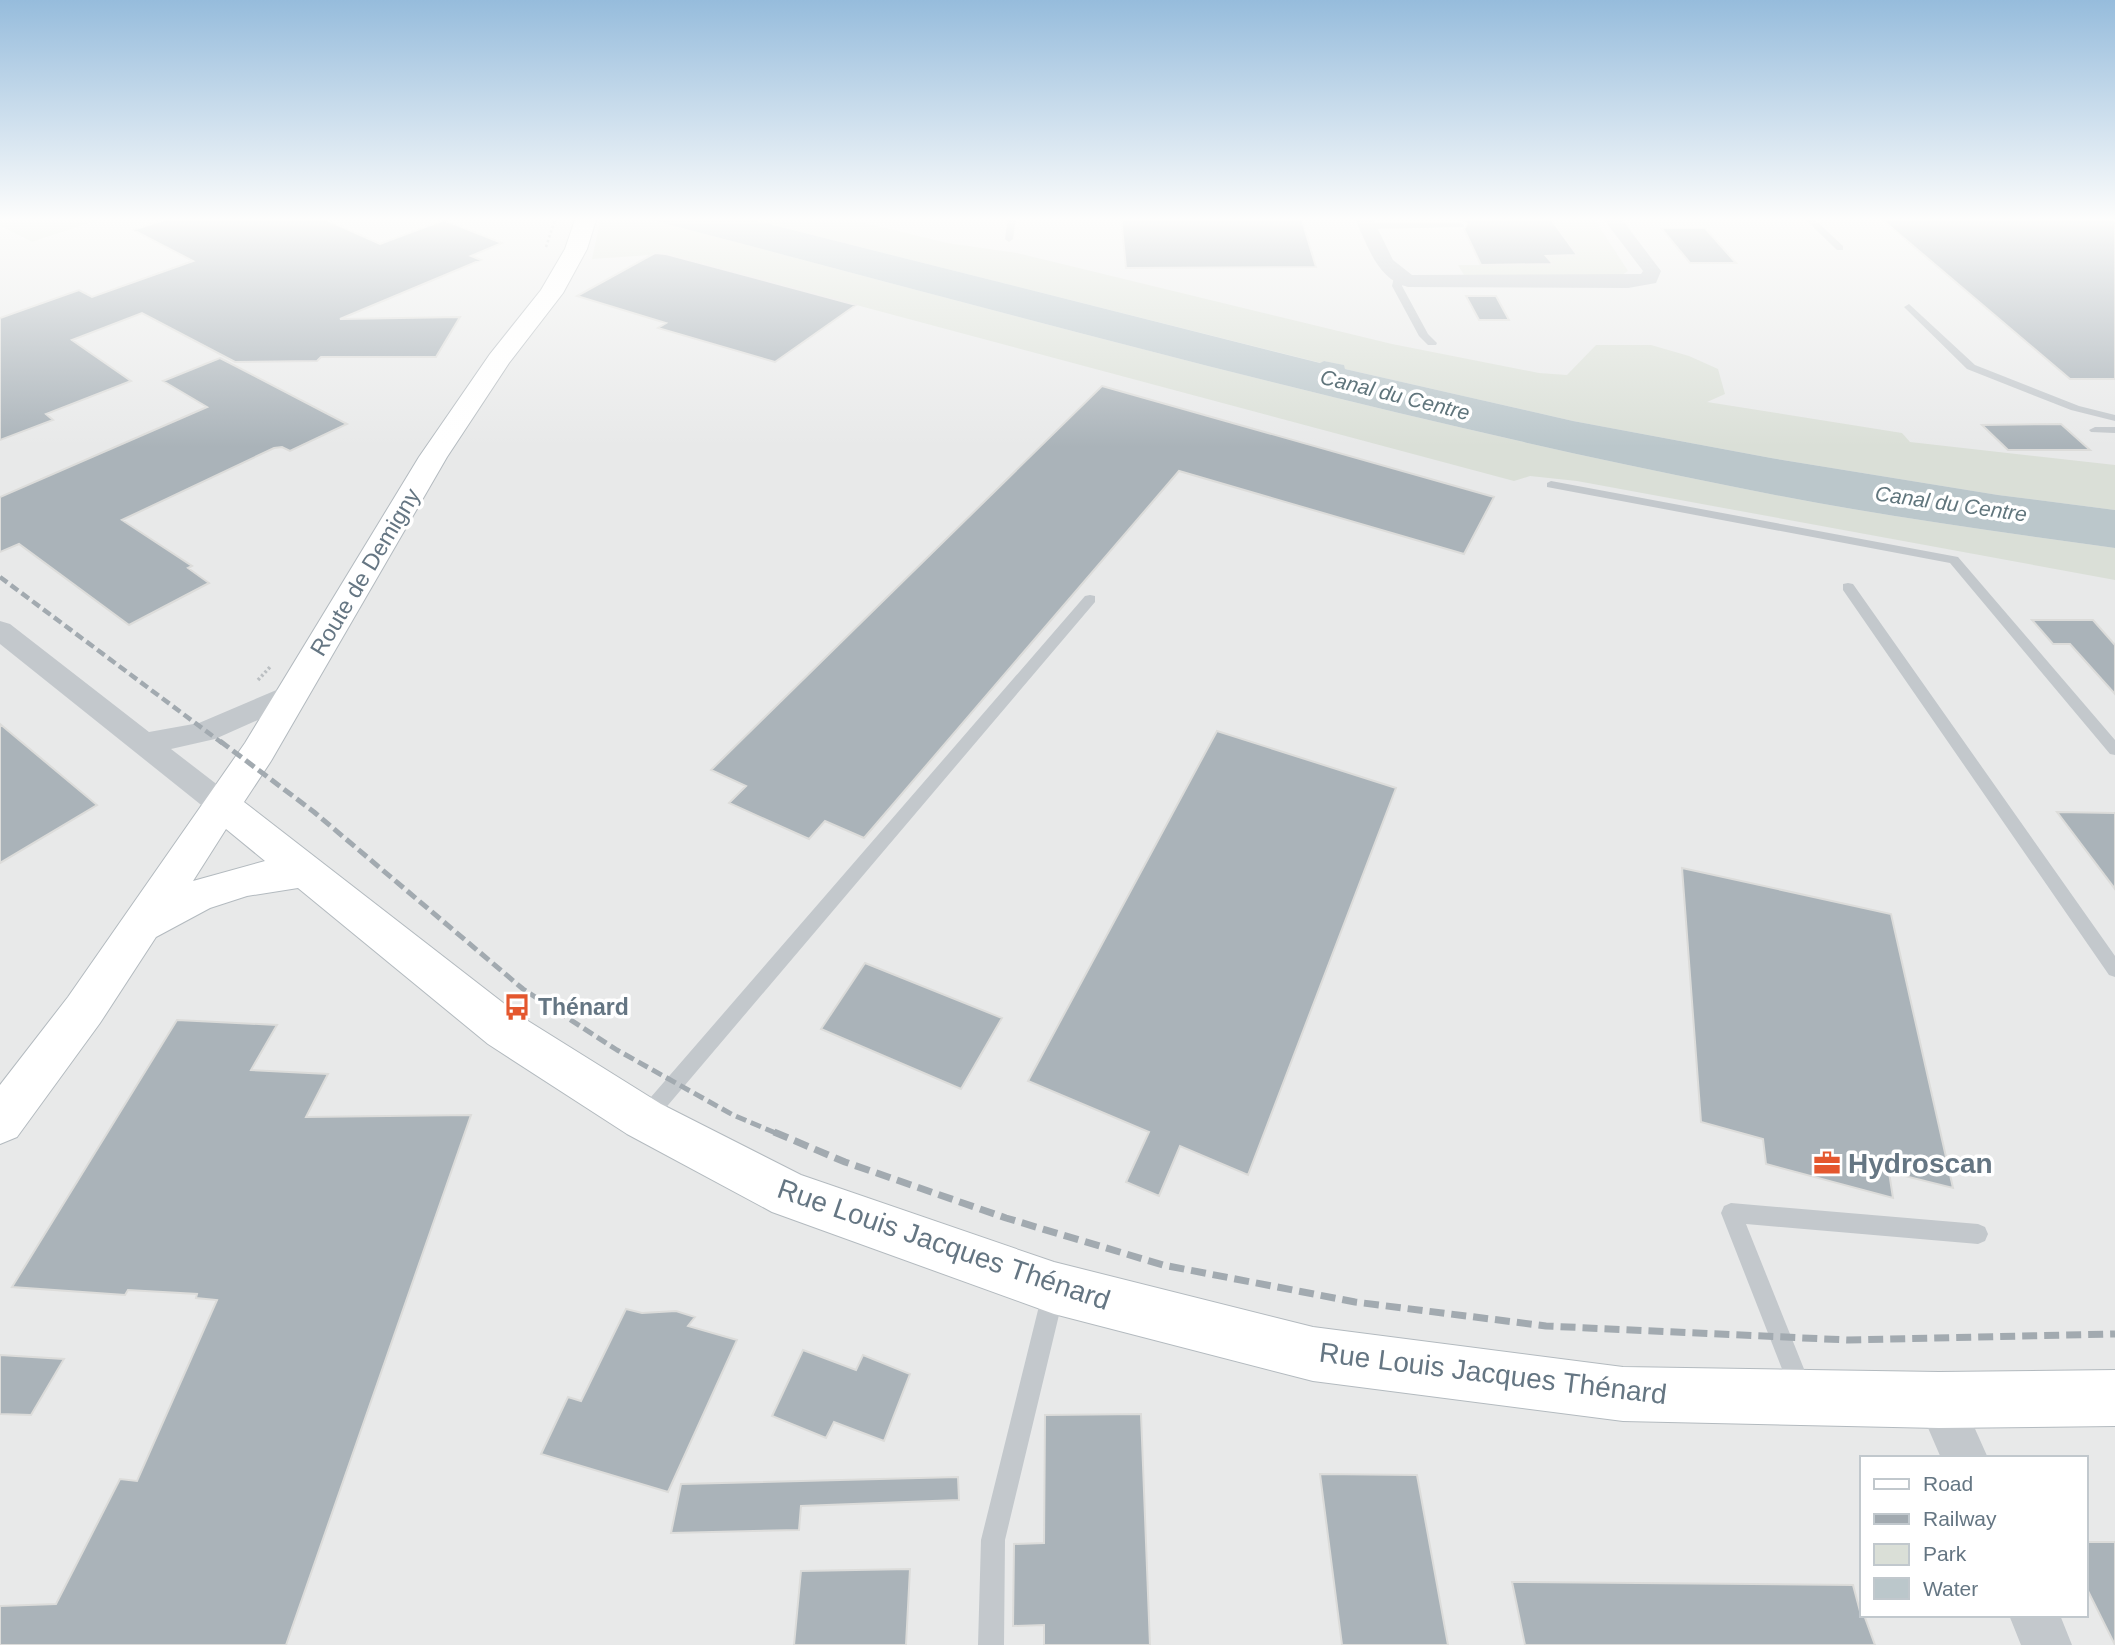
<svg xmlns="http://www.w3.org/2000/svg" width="2115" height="1645" font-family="Helvetica,sans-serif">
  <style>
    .built { fill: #e8e9e9; fill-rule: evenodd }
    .green { fill: #dadfd7 }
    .water { fill: #bbc7cb }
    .building { fill: #aab3b9; stroke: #dcdcda; stroke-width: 2 }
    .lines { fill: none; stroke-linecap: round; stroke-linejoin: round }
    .secondary-casing { stroke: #b3babf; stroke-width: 2 }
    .path-far1 { stroke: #bbbfc2; stroke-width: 2.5; stroke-dasharray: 2.5 2.5; stroke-linecap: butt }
    .path { stroke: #bbbfc2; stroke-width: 3.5; stroke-dasharray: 2.5 2.5; stroke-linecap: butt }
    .service { fill: #c3c8cc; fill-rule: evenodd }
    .minor { fill: #c3c8cc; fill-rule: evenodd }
    .secondary { fill: #fff; fill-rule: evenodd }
    .rail-far2 { stroke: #a2aab0; stroke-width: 4.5; stroke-dasharray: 9 4.5; stroke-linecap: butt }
    .rail-far1 { stroke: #a2aab0; stroke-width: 5; stroke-dasharray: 11 5; stroke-linecap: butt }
    .rail { stroke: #a2aab0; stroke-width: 7; stroke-dasharray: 15 7; stroke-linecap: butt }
    .labels { text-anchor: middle; stroke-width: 7; stroke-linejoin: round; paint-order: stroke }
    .far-water-label { font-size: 21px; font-style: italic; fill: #60757c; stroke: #fff }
    .street-label { font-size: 23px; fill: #657683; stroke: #fff }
    .poi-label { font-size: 23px; font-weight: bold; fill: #657683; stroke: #fff; text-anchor: start }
    .near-poi-label { font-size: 28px; font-weight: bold; fill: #657683; stroke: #fff; text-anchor: start }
    .near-street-label { font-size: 28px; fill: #657683; stroke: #fff }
  </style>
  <rect width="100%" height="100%" fill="#fafaf8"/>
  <path class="built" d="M108 217H2115V1645H0V226L32 242ZM1861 1458H2085V1615H1861Z"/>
  <path class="green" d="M0 217H108L32 242 0 226Z
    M601 217H640C1000 311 1359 412 1725 485 1854 512 1984 530 2115 548V580L1577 481 1530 476 1514 481 666 254 592 259Z
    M741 217H841L947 243 1017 253 1392 344 1539 373 1567 375 1596 345H1651L1689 356 1718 369 1725 394 1707 402 1902 433 1910 442 2115 465V510L1998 495 1771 458 1573 421 1345 369 1343 365 1324 361 1321 363Z
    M1479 217H1593L1628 271 1622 275H1464L1458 265H1514L1510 256 1576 255 1551 219Z"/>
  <path class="water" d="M640 217H741L1320 363 1324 361 1344 365 1345 369 1573 421 1771 458 1998 495 2115 510V548C1984 530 1854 512 1725 485 1359 412 1000 311 640 217Z"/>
  <path class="building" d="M173 217H320L380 244 444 220 502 243 471 256 481 260 340 319 460 317 436 357H321L317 361 235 362 142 313 72 340 131 381 46 414 53 420 0 440V318L79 290 92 297 193 261 133 230Z
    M1121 217H1301L1316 267 1126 268Z
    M1879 217H2115V379H2070Z
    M1458 219H1551L1577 255 1546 256 1553 264 1481 265 1464 229 1467 224Z
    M1661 228H1705L1736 263H1690Z
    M655 253 666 254 856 305 775 362 658 328 666 323 577 296Z
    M1466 296H1496L1509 320H1479Z
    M220 358 347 424 290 451 282 447 274 448 122 520 192 566 188 568 209 583 129 625 19 544 0 552V497L207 407 163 381Z
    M1102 386 1494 497 1464 554 1179 471 864 838 825 821 809 839 729 803 746 786 711 770Z
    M2061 424 2090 450H2008L1982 425Z
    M2032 620H2093L2115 645V694L2070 644H2053Z
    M0 724 97 805 0 863Z
    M1217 731 1396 788 1248 1175 1180 1146 1159 1196 1126 1182 1149 1132 1028 1081Z
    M2057 812 2115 813V889Z
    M1682 868 1891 914 1953 1188 1889 1172 1893 1198 1766 1164 1763 1139 1701 1122Z
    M865 963 1002 1018 961 1089 821 1029Z
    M177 1020 277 1025 251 1070 328 1074 306 1117 471 1115 286 1645H0V1606L56 1604 120 1479 137 1481 217 1300 196 1298 197 1294 128 1290 125 1295 12 1287Z
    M626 1309 642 1313 676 1311 695 1317 688 1326 737 1340 668 1492 541 1454 568 1397 581 1401Z
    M803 1350 856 1370 863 1355 910 1374 884 1441 834 1422 826 1438 772 1416Z
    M0 1355 64 1359 31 1415 0 1414Z
    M1141 1414 1150 1645H1044V1625L1013 1626 1014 1544 1044 1543 1045 1415Z
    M1320 1474 1417 1475 1448 1645H1342Z
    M958 1477 959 1500 801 1506 799 1530 671 1533 681 1484Z
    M2085 1542H2115V1645L2085 1585Z
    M910 1569 906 1645H794L801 1571Z
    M1512 1582 1853 1585 1861 1615H1864L1875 1645H1525Z"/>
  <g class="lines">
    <defs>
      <path id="secondary" d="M576 217H597L587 249 563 293 509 363 447 457 271 761 244 802 520 1016 661 1104 801 1175 1054 1262 1313 1327 1623 1367 1939 1372 2115 1370V1426L1939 1428 1623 1421 1313 1381 1054 1314 772 1212 627 1134 488 1044 298 888 247 896 210 908 156 937 100 1023 17 1137 0 1144V1085L68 997 245 743 419 457 490 354 541 290 565 249ZM226 829 265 861 193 881Z"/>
    </defs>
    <use href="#secondary" class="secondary-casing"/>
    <path class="path-far1" d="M546 247 556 217"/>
    <path class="path" d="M258 680 271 666"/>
    <path class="service" d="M1008 217H1016L1013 239 1009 242 1005 239Z
      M1803 217H1812L1843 246V250H1837Z
      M1460 222 1464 225 1463 227 1368 229 1364 226 1368 223Z
      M1399 274 1404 277 1402 286 1428 334 1437 343 1436 345H1428L1419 336 1392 286 1394 277Z
      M1909 304 1975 365 2079 406 2115 415V421L2071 410 1967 369 1906 309 1904 307Z
      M2095 427H2115V433L2091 432 2089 430Z
      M1551 481 1958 557 2115 740V755L2110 754 1950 563 1547 487V483Z
      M1848 583 1853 584 2115 956V977L2109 975 1843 590V584Z
      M1090 595 1095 596V602L652 1124 645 1127 638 1124 635 1118 638 1112 1085 596Z
      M1731 1203 1978 1224 1985 1227 1988 1234 1985 1241 1978 1244 1746 1224 1812 1389 1809 1397 1801 1400 1793 1397 1721 1213 1724 1206Z
      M1053 1283 1061 1286 1064 1294 1005 1540 1004 1645H978L981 1540 1042 1294 1045 1286Z"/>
    <path class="minor" d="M1354 217H1372L1393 260 1412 275 1641 274 1643 271 1602 217H1620L1661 271 1656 283 1628 288 1408 287C1376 279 1367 243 1354 217Z
      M0 621 10 624 149 732 199 723 293 683 303 686 307 693 303 700 215 739 171 749 232 796 237 804 232 812 221 816 210 812 0 644Z
      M1939 1377 1955 1384 1988 1458H1941L1916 1400 1923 1384Z
      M2009 1615H2060L2072 1645H2021Z"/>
    <use href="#secondary" class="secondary"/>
    <path class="rail-far2" d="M0 577 222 743"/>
    <path class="rail-far1" d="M220 741 314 812 523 989 617 1050 733 1115 778 1134"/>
    <path class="rail" d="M774 1132 845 1162 1006 1218 1163 1265 1355 1302 1546 1326 1848 1340 2115 1334"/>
  </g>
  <linearGradient id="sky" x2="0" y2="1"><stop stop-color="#96bcdc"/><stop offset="0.49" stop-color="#fdfdfc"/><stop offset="1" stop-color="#fdfdfc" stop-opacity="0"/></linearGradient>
  <rect width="2115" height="447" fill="url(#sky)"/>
  <defs>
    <symbol id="bus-bare" viewBox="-9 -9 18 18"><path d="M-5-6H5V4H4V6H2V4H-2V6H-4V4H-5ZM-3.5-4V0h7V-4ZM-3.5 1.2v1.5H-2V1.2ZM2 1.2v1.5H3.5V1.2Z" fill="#e4572e" stroke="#fff" stroke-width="2.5" paint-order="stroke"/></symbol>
    <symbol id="office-bare" viewBox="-9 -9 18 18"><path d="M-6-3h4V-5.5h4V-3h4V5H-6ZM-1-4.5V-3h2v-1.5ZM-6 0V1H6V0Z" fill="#e4572e" stroke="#fff" stroke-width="2.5" paint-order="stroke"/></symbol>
  </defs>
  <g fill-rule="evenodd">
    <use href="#bus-bare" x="498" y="988" width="38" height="38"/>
    <use href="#office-bare" x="1808" y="1144" width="38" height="38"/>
  </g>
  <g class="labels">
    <g class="far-water-label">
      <text transform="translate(1395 395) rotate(14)" y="7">Canal du Centre</text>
      <text transform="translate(1951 504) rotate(8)" y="7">Canal du Centre</text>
    </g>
    <g class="street-label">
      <text transform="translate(365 572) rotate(-59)" y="8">Route de Demigny</text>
    </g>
    <g class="poi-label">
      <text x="538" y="1015">Thénard</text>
    </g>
    <g class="near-poi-label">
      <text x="1848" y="1173">Hydroscan</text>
    </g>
    <g class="near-street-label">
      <text transform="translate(944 1244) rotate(19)" y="10">Rue Louis Jacques Thénard</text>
      <text transform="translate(1493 1373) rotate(7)" y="10">Rue Louis Jacques Thénard</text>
    </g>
  </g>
  <rect x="1860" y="1456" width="228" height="161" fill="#ffffff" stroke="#c1c8cd" stroke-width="2"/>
  <rect x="1874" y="1479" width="35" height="10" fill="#ffffff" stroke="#c1c8cd" stroke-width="2"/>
  <text x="1923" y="1491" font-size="21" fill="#657683">Road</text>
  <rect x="1874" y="1514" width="35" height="10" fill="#a2aab0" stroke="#c1c8cd" stroke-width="2"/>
  <text x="1923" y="1526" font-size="21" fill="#657683">Railway</text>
  <rect x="1874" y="1544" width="35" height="21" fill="#dadfd7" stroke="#c1c8cd" stroke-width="2"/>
  <text x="1923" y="1561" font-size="21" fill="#657683">Park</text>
  <rect x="1874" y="1578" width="35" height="21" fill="#bbc7cb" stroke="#c1c8cd" stroke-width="2"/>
  <text x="1923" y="1596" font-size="21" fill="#657683">Water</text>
</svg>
